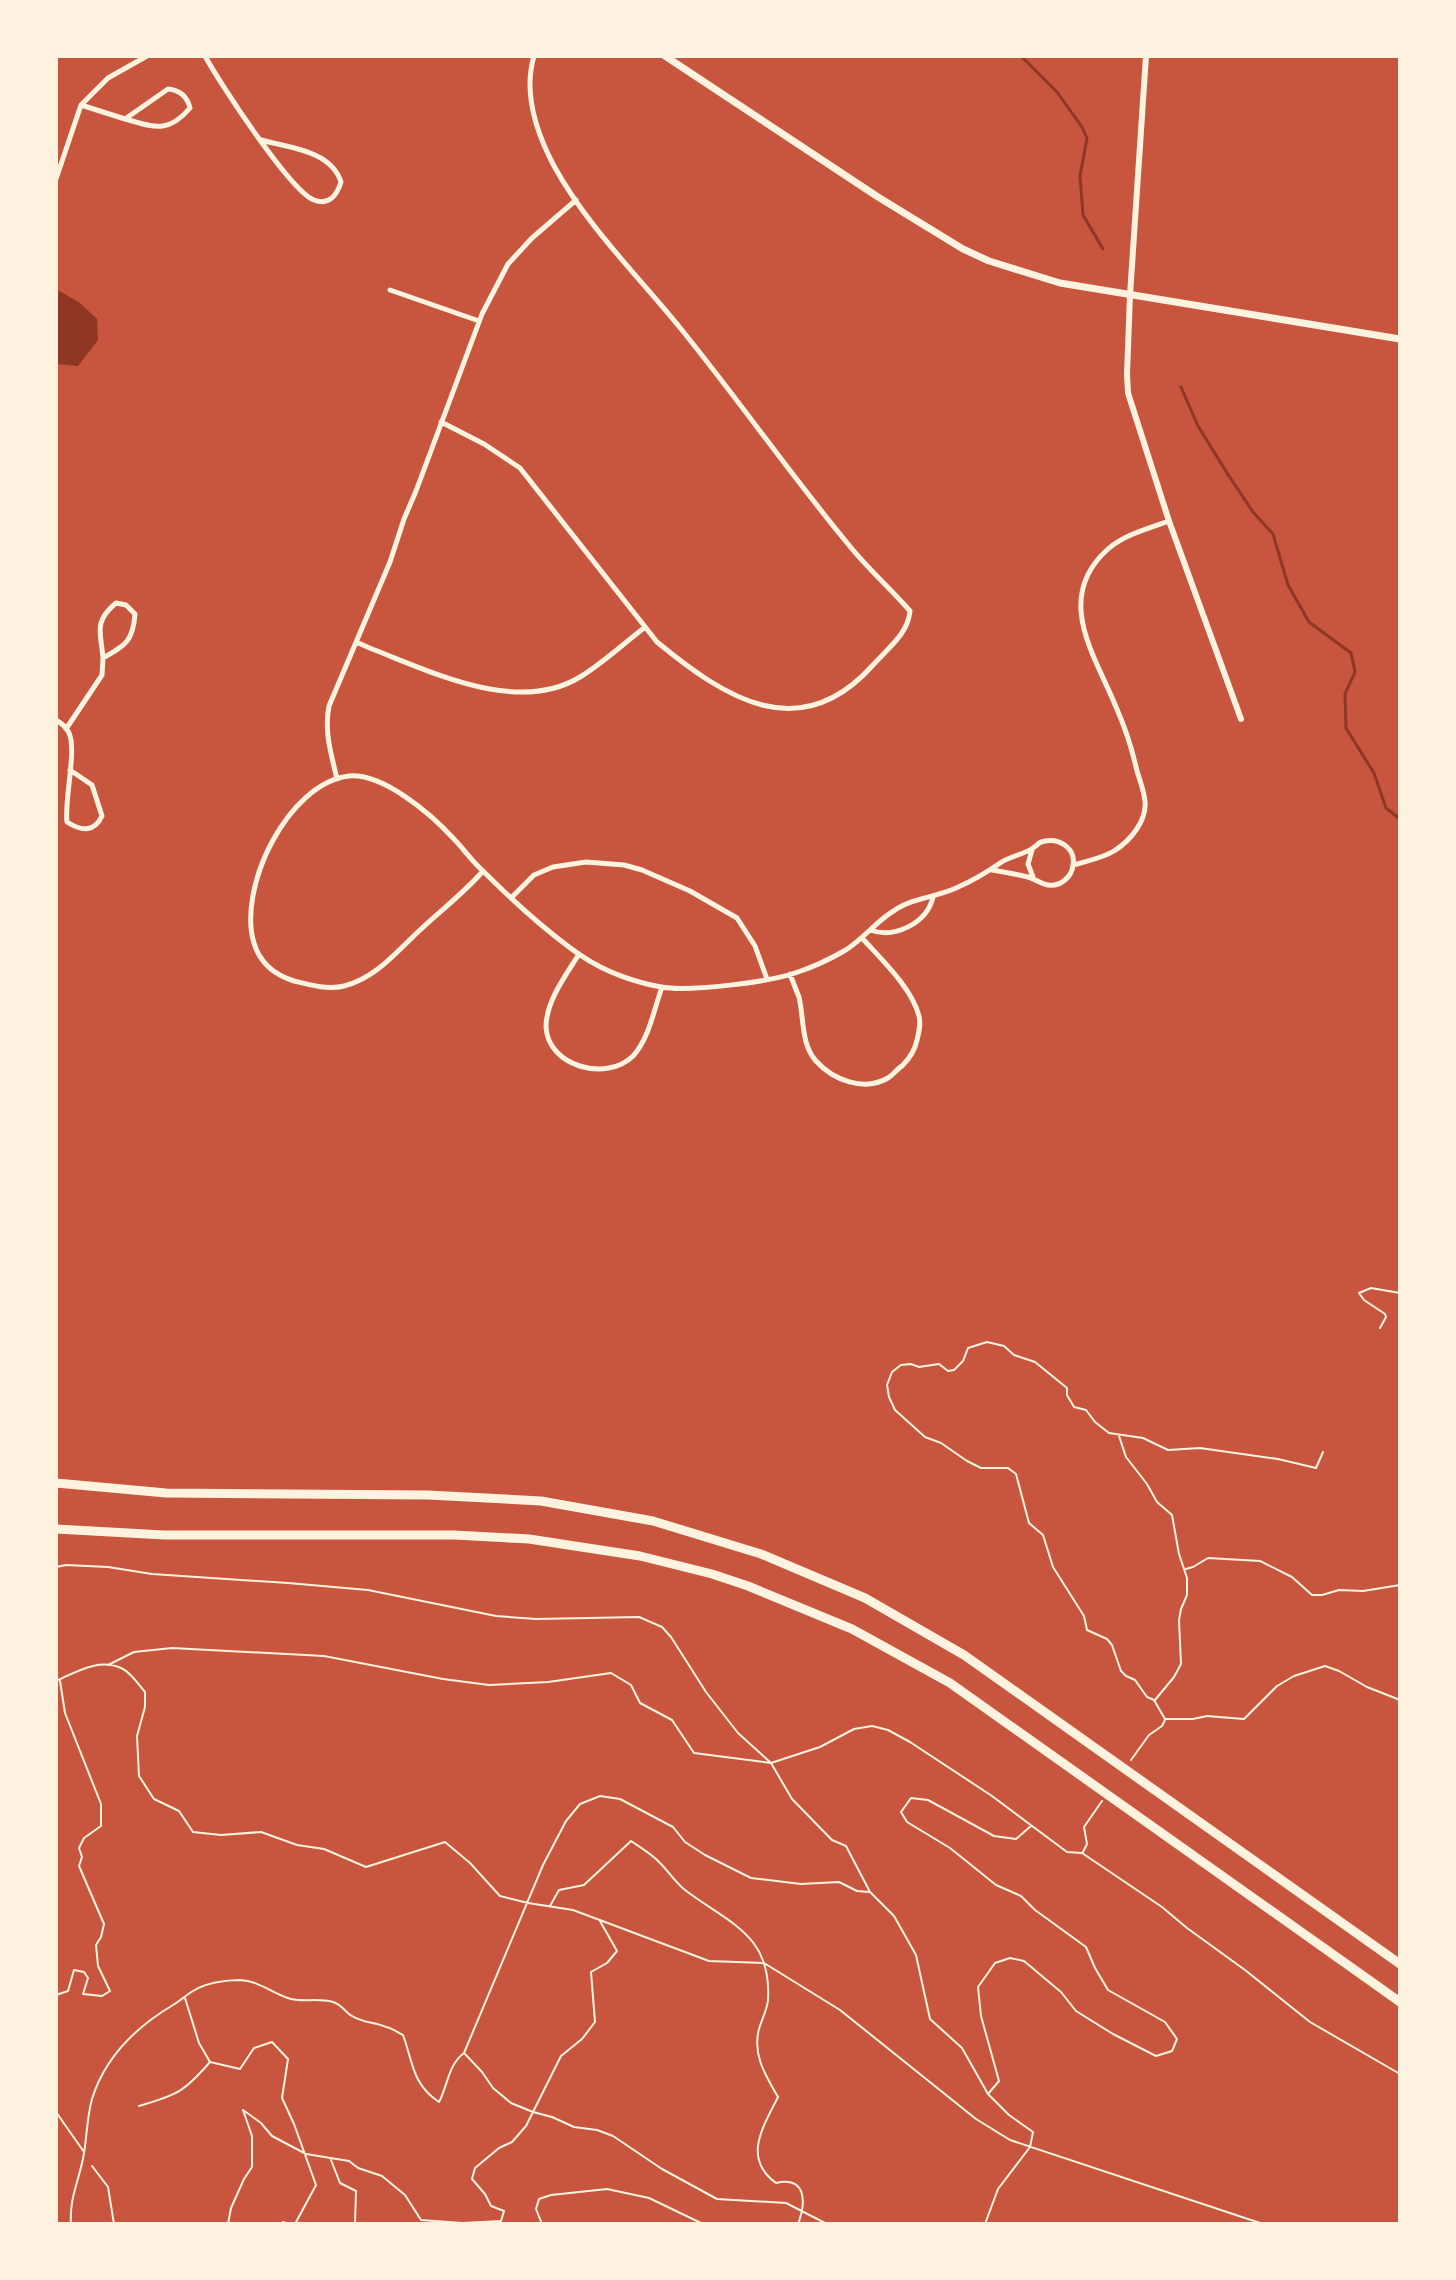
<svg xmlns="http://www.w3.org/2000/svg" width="1456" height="2280" font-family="Poppins,sans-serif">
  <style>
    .water { fill: #8f3625 }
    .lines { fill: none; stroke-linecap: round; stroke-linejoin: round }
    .stream { stroke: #8f3625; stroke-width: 3 }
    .path { stroke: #fff3e0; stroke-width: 2 }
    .minor { stroke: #fff3e0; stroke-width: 5 }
    .tertiary { stroke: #fff3e0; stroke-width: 6 }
    .secondary { stroke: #fff3e0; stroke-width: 7 }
    .motorway { stroke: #fff3e0; stroke-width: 9 }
  </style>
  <rect width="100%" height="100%" fill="#c8553d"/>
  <path class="water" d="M56 289 80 303 97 319 98 340 78 366 56 364Z"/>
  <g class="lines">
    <path class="stream" d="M1021 56 1057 92 1082 127 1087 138 1080 176 1083 215 1103 249
      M1181 387 1198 426 1227 473 1253 512 1273 534 1288 585 1309 622 1351 653 1355 672 1345 694 1346 728 1374 773 1386 808 1400 819"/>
    <path class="path" d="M1380 1328 1386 1317 1385 1314 1364 1300 1359 1293 1371 1288 1400 1293
      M1119 1436 1126 1457 1147 1484 1157 1502 1172 1515 1179 1554 1187 1578V1595L1181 1609 1179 1620 1181 1664 1174 1677 1155 1700
      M56 1567 66 1565 108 1567 152 1574 288 1583 368 1590 496 1616 536 1619 639 1617 662 1627 671 1637 706 1692 738 1733 771 1763 792 1799 832 1840 846 1846 870 1892 894 1916 916 1955 930 2019 962 2048 988 2094 1009 2115 1033 2132 1030 2147 998 2189 985 2224
      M1186 1569 1193 1567 1208 1558 1260 1561 1292 1577 1312 1595H1322L1339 1590 1363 1591 1400 1585
      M108 1665 134 1652 172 1648 324 1656 443 1679 489 1685 548 1682 611 1673 631 1685 640 1703 672 1720 694 1753 771 1763 820 1747 854 1729 872 1726 888 1730 910 1742 992 1796 1067 1852 1082 1853 1162 1907 1187 1928 1245 1970 1310 2022 1400 2074
      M56 1681C76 1672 100 1657 123 1669 131 1673 139 1685 145 1692V1707L137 1736 139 1776 154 1799 179 1811 193 1832 221 1835 261 1832 297 1845 324 1849 366 1867 445 1842 470 1863 500 1896 528 1903 573 1910 709 1961 764 1963 840 2010 976 2119 1010 2140 1260 2223
      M1165 1719 1154 1700 1147 1697 1135 1680 1126 1676 1121 1671 1112 1645 1107 1639 1087 1630 1084 1616 1053 1567 1043 1535 1029 1523 1016 1474 1008 1468H981L967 1461 941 1443 925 1437 895 1410 889 1397 887 1385 892 1372 901 1365 911 1364 919 1367 939 1364 948 1371 954 1370 963 1361 968 1348 987 1342 1004 1346 1014 1355 1035 1362 1067 1388V1395L1074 1407 1086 1410 1095 1422 1109 1433 1143 1438 1168 1450 1200 1448 1278 1459 1316 1468 1323 1452
      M1166 1719H1193L1207 1716 1244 1719 1277 1686 1294 1676 1325 1666 1339 1671 1367 1687 1400 1700
      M1131 1760 1149 1735 1162 1726 1165 1720
      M1083 1852 1087 1844 1084 1827 1102 1801
      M550 1906 559 1890 584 1885 631 1841C641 1848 652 1854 660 1863 669 1872 676 1883 685 1890 728 1923 772 1934 768 2000 767 2010 762 2019 759 2029 752 2055 766 2076 778 2097 763 2127 742 2158 776 2183 807 2176 806 2203 798 2224
      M56 1995 68 1991 74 1970 84 1972 88 1978 83 1994 102 1996 110 1991 98 1966 96 1945 101 1937 104 1924 79 1866 82 1857 79 1848 84 1838 101 1826V1804L65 1713 60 1681
      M185 1998 199 2043 210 2062 240 2069 254 2048 272 2042 288 2059 282 2098 294 2124 316 2185 295 2224
      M465 2054 482 2072 493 2088 511 2103 533 2112 552 2117 574 2127 597 2130 613 2136 662 2169 717 2199 786 2203 827 2224
      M988 2094 999 2081 981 2016 978 1987 995 1963 1010 1958 1024 1961 1061 1992 1076 2011 1113 2034 1156 2056 1172 2051 1177 2039 1165 2022 1108 1990 1095 1968 1086 1947 1035 1910 1021 1896 996 1885 950 1848 907 1822 901 1812 911 1798 928 1800 994 1836 1016 1839 1031 1826
      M139 2106C177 2095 184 2092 210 2062
      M56 2112 84 2152
      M331 2160 340 2183 356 2191 355 2224
      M92 2166 108 2187 114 2224
      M71 2224C69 2197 80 2179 84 2153 87 2135 87 2117 92 2099 105 2057 136 2027 173 2005 180 2001 186 1995 193 1991 205 1983 225 1980 240 1980 260 1981 273 1994 291 1999 305 2002 319 1998 333 2002 341 2004 345 2012 352 2016 363 2023 375 2022 386 2027 392 2028 397 2032 403 2035 413 2062 412 2084 439 2102 448 2085 448 2065 464 2053L543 1865 566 1821 580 1804 600 1796 620 1799 673 1827 685 1842 705 1855 751 1878 801 1884 839 1882 857 1891 869 1892
      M228 2224 231 2208 244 2179 252 2167V2136L243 2110 261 2123 272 2136 306 2154 349 2161 358 2168 382 2176 405 2195 421 2220 462 2223 501 2221 504 2211 491 2206 485 2194 472 2179 475 2168 499 2148 512 2142 526 2126 561 2056 582 2039 595 2022 591 1972 607 1963 617 1951 600 1921
      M282 2224 283 2222 289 2224
      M542 2224 536 2209 539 2199 551 2195 607 2189 649 2198 703 2224"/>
    <path class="minor" d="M205 56C219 82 291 192 314 200 329 206 337 195 341 182 331 150 289 148 261 140
      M168 89C180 90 187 96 190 108 168 134 154 127 125 119Z
      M81 105 125 119
      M56 179 81 105 108 78 147 56
      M390 290 479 321
      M441 422 484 444 520 468 657 642C725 698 800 747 873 665 888 648 908 634 910 611 890 588 867 568 848 544 790 474 738 399 681 329 638 276 587 226 554 166 537 134 523 93 534 56
      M356 642 372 649C432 672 518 715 580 677 603 663 623 644 644 628
      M56 720C61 723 67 728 69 733 77 750 64 801 67 822 81 831 94 833 102 816L92 785 70 770
      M66 729 102 675 103 658C126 645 133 641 135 614L126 605 116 603C93 622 101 633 103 658
      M337 779C331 753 324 732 329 706L390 562 404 519 416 491 482 314 508 264 532 238 576 200
      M1032 850 1028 864 1033 877
      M1074 865C1086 861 1103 858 1114 851 1130 841 1147 821 1145 801 1144 791 1140 781 1137 771 1132 749 1125 727 1116 707 1095 655 1053 598 1108 549 1124 535 1149 528 1169 521
      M483 871C464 893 440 911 419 931 396 952 376 978 344 986 328 990 310 985 294 981 275 975 260 964 254 943 237 888 288 783 349 776 383 773 431 814 453 838 463 848 471 860 482 870 509 897 538 924 569 947 596 968 628 981 661 987 689 992 771 982 798 972 813 967 830 959 844 951 863 940 876 921 895 910 912 898 937 897 956 888 972 881 986 873 1000 863 1010 856 1023 855 1033 848 1041 843 1036 843 1045 841 1060 838 1076 849 1073 865 1072 877 1060 887 1048 885 1041 884 1035 879 1028 877 1016 874 1004 872 992 870
      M511 898 534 875 553 867 586 862 624 865 642 870 690 891 737 918 755 946 767 979
      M870 930C895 939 927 923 933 897
      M579 954C566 975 546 1001 546 1027 548 1067 607 1082 633 1056 649 1039 654 1009 662 987
      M790 974C793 982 796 990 799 997 804 1018 801 1045 816 1061 833 1080 864 1092 888 1078 893 1075 897 1069 902 1066 909 1059 915 1050 917 1040 919 1032 921 1024 919 1016 912 988 881 959 862 938"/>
    <path class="tertiary" d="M1146 56 1130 295 1127 374 1128 393 1169 521 1241 719"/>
    <path class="secondary" d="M665 56 878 197 963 249 989 261 1060 283 1400 339"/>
    <path class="motorway" d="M56 1483 166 1493 428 1495 541 1501 653 1521 761 1554 865 1598 964 1655 1400 1964
      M56 1529 164 1535H454L529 1539 640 1556 712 1574 748 1586 852 1629 950 1683 1400 2002"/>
  </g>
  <rect width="1456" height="2280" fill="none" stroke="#fff3e0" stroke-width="116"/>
</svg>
